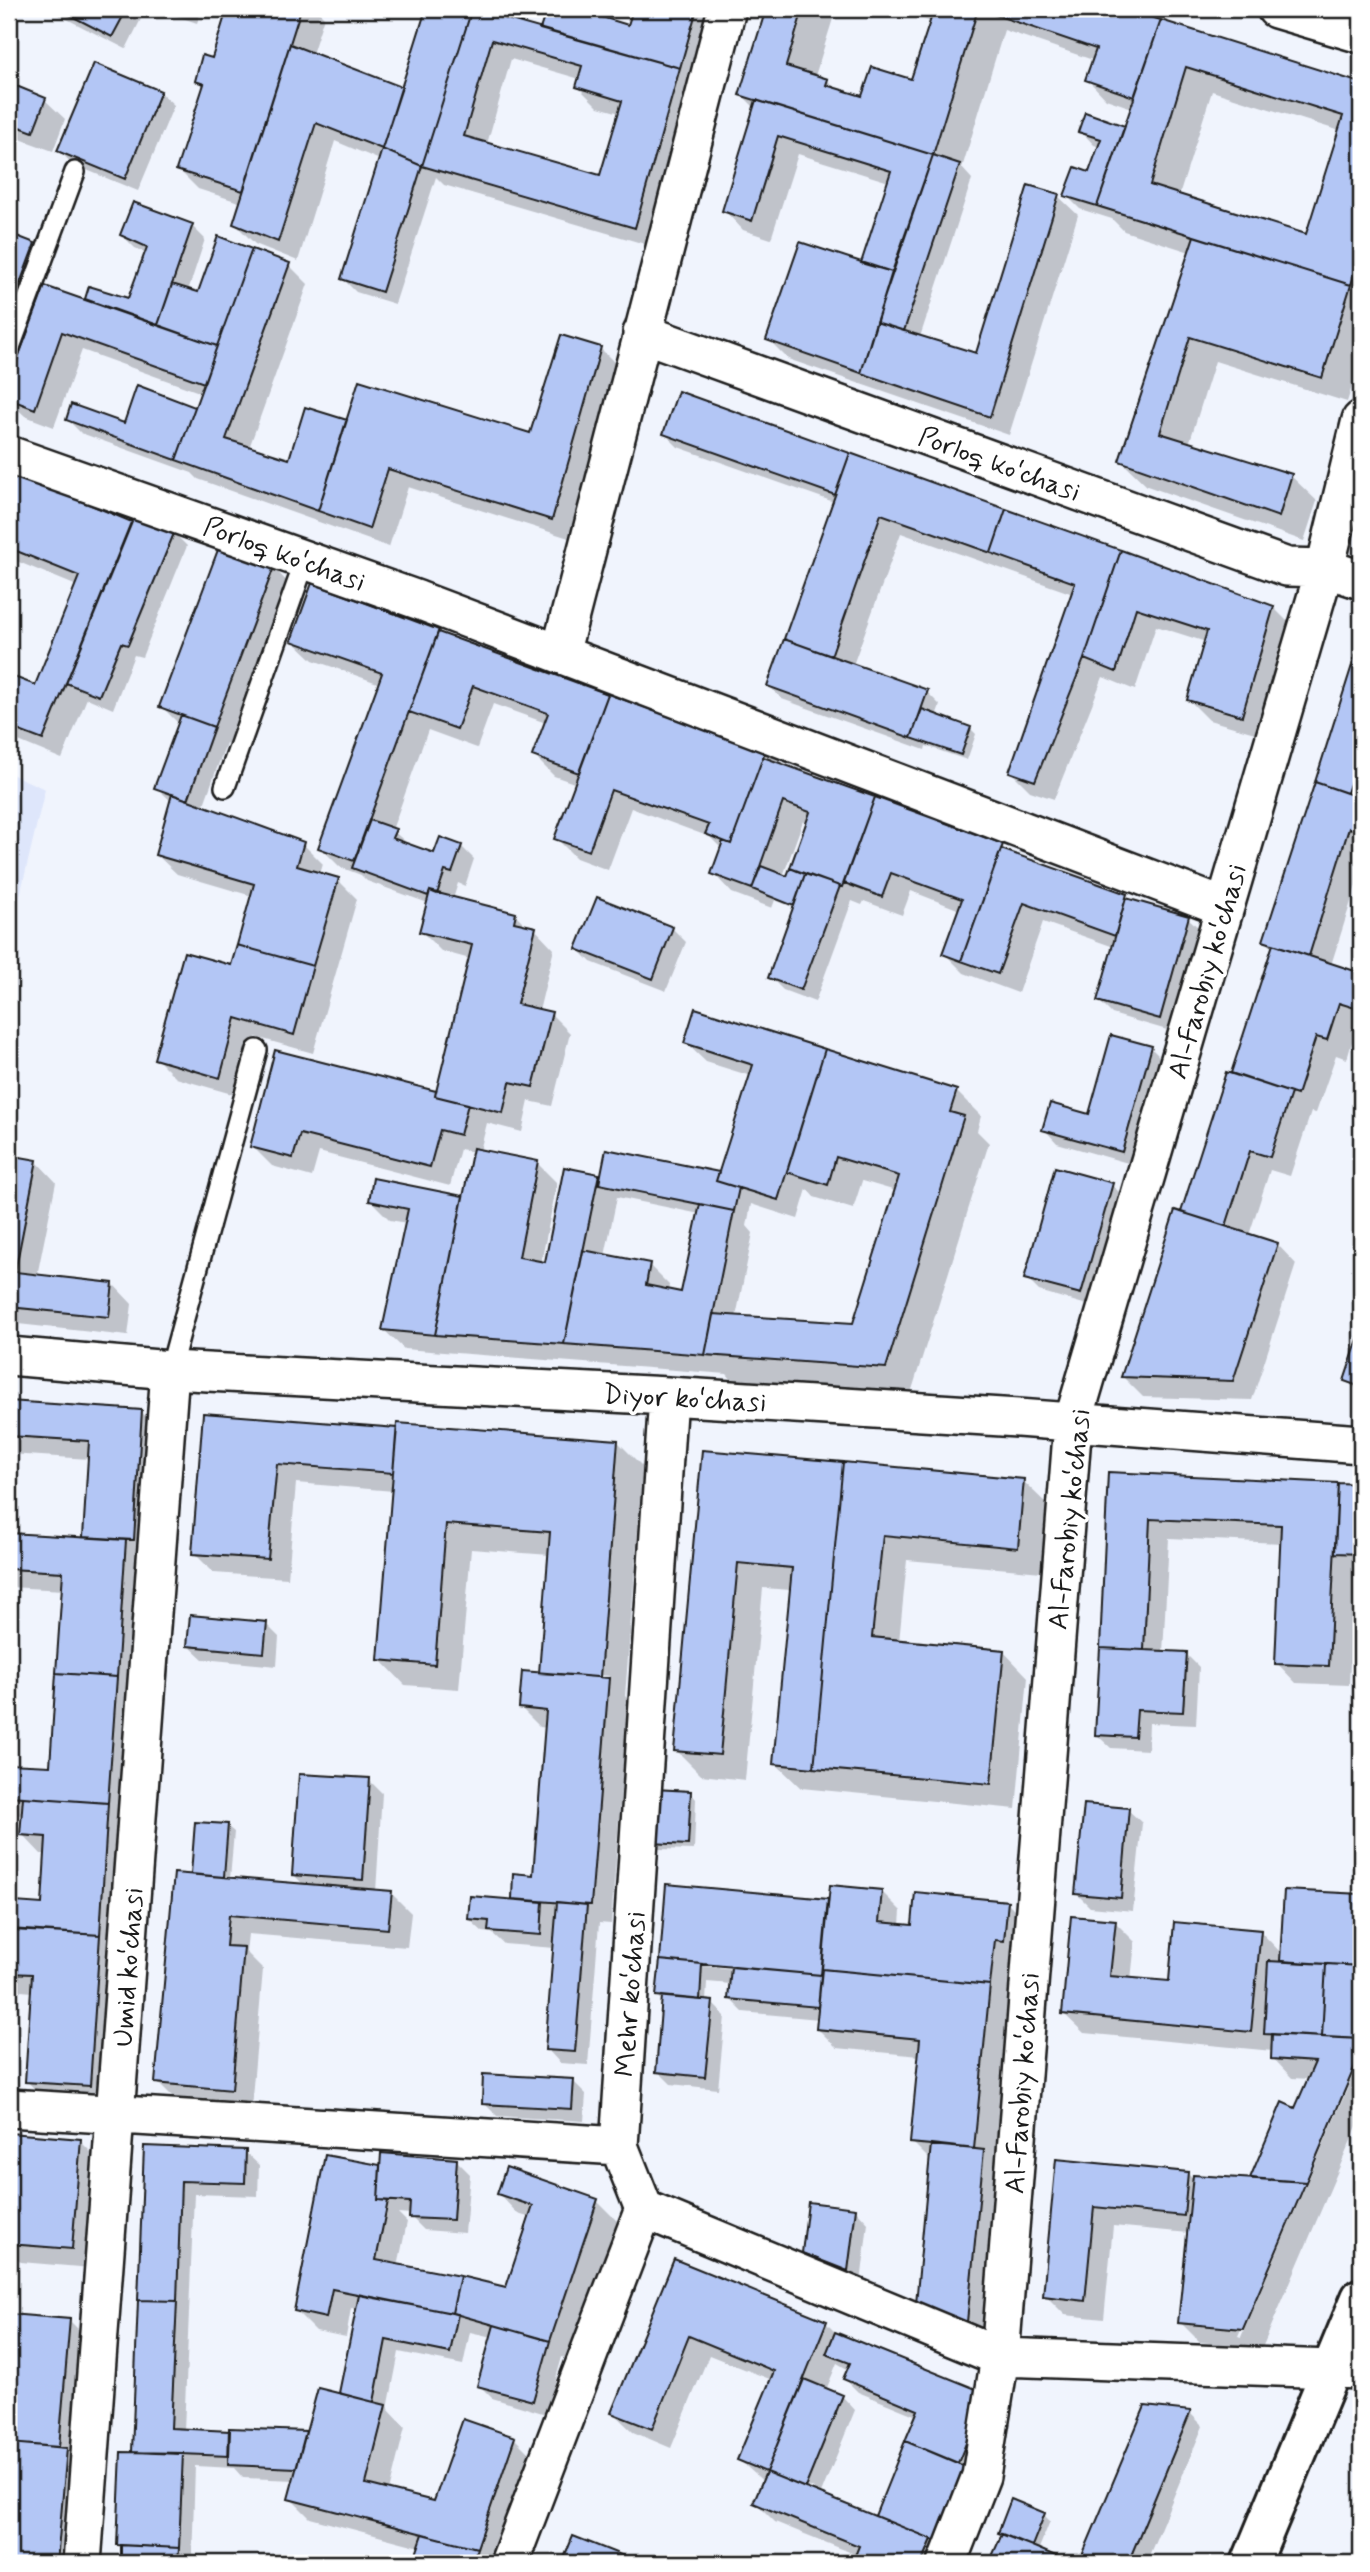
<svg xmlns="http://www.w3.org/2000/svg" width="1370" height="2572" font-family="Mynerve,sans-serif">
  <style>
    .built { fill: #dee6fb }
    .shadow { fill: #0003; fill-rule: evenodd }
    .building { fill: #b3c6f5; stroke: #1c1c1c; stroke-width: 2; fill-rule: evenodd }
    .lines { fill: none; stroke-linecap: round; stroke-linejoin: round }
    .service-casing { stroke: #1c1c1c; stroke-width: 24 }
    .minor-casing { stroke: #1c1c1c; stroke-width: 42 }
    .primary-casing { stroke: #1c1c1c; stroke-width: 44 }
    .service { stroke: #fff; stroke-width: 19 }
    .minor { stroke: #fff; stroke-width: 37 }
    .primary { stroke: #fff; stroke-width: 38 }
    .labels { text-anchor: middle; stroke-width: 7; stroke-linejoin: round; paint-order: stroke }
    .street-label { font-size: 28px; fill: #1c1c1c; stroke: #fff }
  </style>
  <rect width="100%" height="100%" fill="#f0f4fd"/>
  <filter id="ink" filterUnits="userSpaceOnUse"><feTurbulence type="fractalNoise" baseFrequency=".0143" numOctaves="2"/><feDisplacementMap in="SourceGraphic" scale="14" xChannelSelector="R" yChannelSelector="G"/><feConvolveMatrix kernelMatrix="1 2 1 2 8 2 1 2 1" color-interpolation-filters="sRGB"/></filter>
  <g filter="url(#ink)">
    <path class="built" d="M9 773 45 789 9 942Z"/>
    <path class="shadow" d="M47 9H146L126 49Z
      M156 9H202L197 23Z
      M229 9H316L324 17 312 54 402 89 428 9H470L541 32 549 9H570L629 27 635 9H722L655 247 444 185 436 177 395 304 356 292 343 279 380 160 335 141 298 261 255 244 235 224 242 203 198 189 178 169 204 88 197 80 213 60ZM511 59 580 79 578 87 598 107 620 113 601 177 487 144Z
      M768 9H836L815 76 827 80 838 90 863 99 912 81 932 22 893 9H1118L1361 84V358L1347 402 1215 361 1189 444 1291 476 1317 501 1304 541 1147 486 1121 461 1190 252 1124 231 1112 219 1080 209 1067 196 1090 174 1100 147 1094 145 1081 131 1126 128 1132 108 1106 99 1087 79 1093 60 1004 30 962 168 972 179 920 337 977 355 1058 196 1078 215 1009 435 788 359 768 339 863 265 889 182 798 154 771 239 743 230 724 210 755 108 741 94ZM1212 91 1340 131 1307 236 1179 196Z
      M9 86 45 100 65 119 53 151 9 135Z
      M160 92 174 105 138 191 72 164 59 150Z
      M192 226 205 239 188 291 199 294 219 239 289 265 308 284 249 448 290 461 348 422 531 436 600 348 620 368 572 539 408 487 389 547 198 479 192 473 81 433 68 420 125 425 138 388 196 409 202 393 82 350 54 427 25 416 9 401V235L34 244 54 264 45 288 94 305 87 299 129 300 147 253 135 248 122 235Z
      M679 393 1273 607 1293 627 1262 735 1209 720 1189 700 1206 642 1156 626 1135 690 1103 677 1054 799 1030 791 1011 772 1073 594 901 533 853 665 927 692 940 705 936 716 970 728 976 734 967 760 926 746 925 750 782 699 769 686 834 502 678 447 665 434Z
      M9 473 133 524 174 533 187 546 142 657 134 655 113 709 87 698 62 759 9 737V676L36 687 77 586 9 558Z
      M274 568 293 588 234 746 226 743 203 807 303 844 323 864 320 874 338 880 357 899 313 1053 256 1037 239 1096 176 1078 156 1058 232 968 252 896 177 874 157 855 172 802 156 787 179 724 161 706Z
      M438 631 442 636 744 745 766 748 785 766 1002 846 1011 855 1126 896 1132 901 1188 918 1202 931 1174 1032 1112 1014 1099 1001 1114 947 1043 922 1018 993 964 973 944 953 960 910 911 891 902 915 864 901 862 905 852 901 815 1002 783 990 770 977 795 908 775 900 772 908 732 893 713 873 722 849 710 837 631 808 608 870 576 858 556 838 577 784 554 776 534 756 546 723 493 704 477 748 428 730 392 830 408 844 435 855 461 846 474 859 465 886 458 883 453 899 515 914 528 927 535 929 554 949 539 1011 551 1014 570 1033 552 1106 529 1101 522 1132 487 1123 480 1151 537 1163 557 1183 541 1263 546 1264 598 1175 601 1179 720 1175 751 1076 706 1062 686 1043 696 1011 956 1091 981 1116 977 1131 989 1143 911 1393 732 1380 727 1374 404 1349 384 1330 407 1223 390 1220 370 1200 375 1180 465 1198 474 1152 460 1149 450 1186 319 1152 312 1177 272 1166 252 1146 276 1052 437 1093 470 959 441 951 421 931 428 903 367 881 361 875 340 867 320 847 380 684 313 660 293 641ZM803 821 808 823 788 878 783 876ZM862 1181 896 1191 855 1325 736 1317 753 1233 747 1226 751 1204 798 1219 807 1189 814 1197 853 1209ZM617 1197 700 1214 683 1295 668 1291 669 1285 649 1265 605 1256Z
      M1361 642V870L1331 965 1361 975V1023L1358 1022 1347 1059 1336 1055 1316 1113 1311 1112 1290 1176 1270 1170 1249 1235 1277 1244 1296 1264 1252 1400 1143 1397 1123 1377 1232 1076 1273 949 1265 940Z
      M672 928 686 942 666 991 591 962 578 949Z
      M1151 1048 1164 1061 1135 1165 1057 1143 1044 1129 1090 1116Z
      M9 1156 37 1162 56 1182 37 1276 113 1284 132 1304 128 1336 9 1323Z
      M1112 1185 1125 1198 1094 1307 1039 1291 1026 1278Z
      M1361 1335V1394L1346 1380Z
      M9 1403 141 1412 161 1431 109 2105 46 2101 27 2081 33 1992 9 1990V1931H15L43 1906 47 1854H41L22 1834 23 1815 9 1814V1766L51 1768 64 1590 9 1587V1534L85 1539 90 1459 9 1454Z
      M205 1415 396 1430 618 1442 643 1467 625 1696 628 1699 611 1924 599 1923 588 2065 560 2063 547 2049 555 1948 504 1944 492 1933 483 1932 469 1919 516 1901 513 1898 535 1877 547 1728 540 1727 521 1708 541 1675 550 1555 471 1549 459 1689 405 1685 380 1659 394 1491 296 1483 288 1578 214 1573 194 1553ZM566 1673 609 1676 608 1680 566 1676Z
      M703 1452 1023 1481 1049 1506 1042 1572 907 1560 899 1642 1003 1651 1028 1677 1016 1809 801 1788 775 1763 791 1590 763 1588 745 1780 701 1775 676 1750Z
      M1110 1474 1361 1485V1572H1354L1349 1685 1296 1683 1277 1663 1282 1543 1169 1538 1163 1653 1186 1654 1199 1667 1196 1725 1149 1723 1148 1750 1111 1748 1097 1735Z
      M266 1624 279 1637 277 1666 203 1659 189 1646Z
      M369 1780 382 1793 376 1892 391 1893 411 1913 407 1947 248 1934 246 1952 263 1969 251 2109 177 2102 157 2082 195 1876 193 1873 227 1826 234 1832 230 1879 305 1886 294 1875Z
      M690 1792 696 1799 694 1850 659 1849 653 1842Z
      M1128 1810 1142 1823 1133 1911 1090 1907 1077 1894Z
      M668 1886 830 1901 882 1892 901 1911 900 1925 914 1927 1007 1902 1027 1922 1014 1959 994 2162 1003 2171 986 2340 937 2323 931 2161 912 2142 920 2056 837 2048 818 2029 819 2019 743 2012 729 1998 731 1984 707 1982 706 2002 712 2003 725 2016 718 2089 671 2084 658 2071 664 2001 658 1995ZM680 1960 830 1974V1978L680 1964Z
      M1286 1892 1361 1896V2057H1357L1238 2336 1241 2337 1361 2057V2117L1262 2348 1200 2342 1180 2322 1189 2233 1113 2226 1104 2319 1065 2315 1045 2295 1058 2161 1187 2173 1194 2180H1251L1283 2104 1296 2110 1310 2079 1292 2078 1273 2058V2051L1084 2033 1064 2014 1115 1922 1135 1942 1131 1980 1170 1983 1260 1931 1282 1954Z
      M573 2081 586 2094 584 2121 497 2116 484 2103Z
      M9 2135 80 2141 100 2161 91 2268 21 2262 9 2251Z
      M146 2148 245 2152 259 2165 258 2196 194 2194 184 2430 305 2433 307 2435 345 2397 341 2393 358 2309 351 2308 346 2337 316 2331 296 2311 379 2167 382 2170 456 2160 470 2174 465 2233 424 2230 411 2217V2214L398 2213 407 2222 398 2266 507 2289 531 2218 518 2214 499 2194 507 2170 597 2201 617 2221 570 2359 562 2357 546 2414 492 2398 479 2385 492 2337 470 2332 463 2365 399 2352 388 2409 405 2427 389 2491 435 2503 514 2438 534 2458 498 2563H415L420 2547 310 2518 290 2498 295 2480 243 2478 234 2468 195 2466 192 2563H123V2549L118 2545 133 2454Z
      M855 2209 868 2223 861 2283 818 2266 804 2252Z
      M675 2262 826 2323 838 2335 985 2395 950 2563H854L857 2555 775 2522 755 2502 764 2482 739 2460 772 2380 709 2355 671 2448 633 2432 613 2413ZM837 2363 849 2370 845 2379 858 2392 917 2416 876 2518 820 2496 855 2410 842 2396 826 2390ZM789 2479 814 2489 813 2492Z
      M9 2315 69 2320 89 2340 77 2563H9Z
      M1146 2408 1190 2413 1203 2426 1146 2563H1081Z
      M1044 2515 1050 2521 1038 2551 1067 2563H991L1003 2536 1000 2532Z"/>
    <path class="building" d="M58 9H127L112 37Z
      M227 9H301L243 191 176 170 204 84 195 81 202 55 212 58Z
      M426 9H472L422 166 382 149Z
      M472 9 680 68 635 228 422 166ZM492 40 582 66 576 87 622 101 600 175 464 136Z
      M547 9H576L628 25 633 9H697L680 68 540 29Z
      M766 9H803L786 66 828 79 826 85 862 96 872 67 911 79 934 9H978L933 155 739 95Z
      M978 9H1124L1161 20 1134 97 1085 80 1096 49Z
      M1161 20 1361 83V252L1351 285 1097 206ZM1186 67 1343 116 1306 234 1150 185Z
      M290 44 402 87 382 149 316 123 278 242 233 224Z
      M94 63 161 91 125 179 57 151Z
      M9 83 46 98 33 132 9 123Z
      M756 100 933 155 892 272 861 263 891 171 778 136 752 221 722 211Z
      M1085 112 1125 126 1097 206 1064 196 1075 167 1089 172 1101 139 1078 132Z
      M382 149 422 166 382 292 341 279Z
      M933 155 960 164 904 331 876 322Z
      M1028 185 1059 194 990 417 861 373 876 322 976 353Z
      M133 202 193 224 158 325 85 299 89 286 128 298 147 247 120 235Z
      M9 233 35 243 9 313Z
      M218 236 252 249 217 346 158 325 172 284 198 292Z
      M1194 236 1351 285 1322 378 1190 337 1160 433 1292 474 1279 517 1119 461Z
      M800 242 892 272 861 373 766 340Z
      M252 249 290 263 226 439 289 459 305 407 347 420 318 511 176 460Z
      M45 286 217 346 204 383 62 332 35 409 9 399V382Z
      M561 335 601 347 552 520 388 469 369 529 318 511 359 380 530 433Z
      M137 385 195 407 176 460 66 420 71 404 124 423Z
      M678 391 850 453 835 495 663 434Z
      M850 453 1006 509 991 553 881 514 831 656 784 639Z
      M9 471 132 522 43 740 9 727V675L35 685 79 576 9 548Z
      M1006 509 1121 550 1084 659 1035 781 1009 772 1075 583 991 553Z
      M134 515 175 531 128 645 121 643 99 696 66 683Z
      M219 547 274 567 214 727 159 707Z
      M1121 550 1274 606 1242 716 1187 700 1207 631 1136 608 1116 672 1084 659Z
      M312 583 439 630 354 861 318 848 382 673 291 641Z
      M438 632 608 694 579 773 532 756 548 713 473 686 457 729 409 712Z
      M1361 637V750L1347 793 1315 782Z
      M784 639 928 690 911 738 767 686Z
      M608 694 743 743 767 746 731 844 705 834 709 825 611 790 589 851 554 839Z
      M922 709 971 727 961 755 911 738Z
      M181 715 214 727 188 800 154 788Z
      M763 757 875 797 842 887 790 868 810 812 783 802 752 889 711 874 723 841 731 844Z
      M1315 782 1361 798V832L1349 828 1309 956 1263 941Z
      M172 794 304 842 297 866 339 878 313 966 237 945 254 884 155 855Z
      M875 797 1003 844 961 961 942 954 962 899 891 873 882 897 844 883Z
      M370 820 396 829 392 838 434 853 440 837 462 845 452 873 445 871 437 894 430 891 428 896 352 868Z
      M1001 849 1127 894 1115 936 1024 903 998 974 961 961Z
      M761 866 787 876 790 868 805 874 794 906 752 889Z
      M805 874 840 886 801 990 768 978Z
      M430 891 516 913 514 922 536 927 517 1004 552 1012 533 1087 510 1082 503 1113 435 1096 472 945 419 932Z
      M597 897 673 927 653 979 576 949Z
      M1126 898 1189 916 1160 1019 1097 1001Z
      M1273 944 1361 973V1010L1339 1003 1327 1040 1316 1037 1297 1095 1231 1073Z
      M237 945 313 966 294 1035 236 1018 220 1078 154 1059 184 952 231 965Z
      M695 1008 825 1049 778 1200 716 1181 753 1065 684 1043Z
      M1111 1035 1152 1046 1122 1152 1042 1130 1050 1103 1089 1114Z
      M825 1049 957 1090 950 1112 964 1116 886 1368 705 1355 713 1314 853 1323 899 1176 836 1157 828 1185 787 1172Z
      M275 1050 436 1091 435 1096 468 1104 460 1135 440 1130 430 1167 300 1134 293 1158 250 1147Z
      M1226 1072 1291 1093 1270 1157 1250 1151 1226 1226 1181 1212Z
      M473 1148 538 1161 519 1257 545 1262 564 1167 599 1174 564 1344 435 1335Z
      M606 1149 719 1172 716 1181 739 1188 734 1211 599 1184Z
      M9 1155 37 1160 15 1272 113 1283 109 1317 9 1307Z
      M1055 1167 1113 1183 1081 1294 1024 1279Z
      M373 1178 463 1196 435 1335 382 1330 408 1209 369 1201Z
      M700 1204 734 1211 705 1355 564 1344 583 1250 650 1263 646 1285 681 1292Z
      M1175 1210 1278 1243 1233 1381 1121 1377Z
      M1361 1330V1387L1344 1381Z
      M9 1401 142 1410 134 1540 83 1537 89 1441 9 1436Z
      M203 1413 397 1428 393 1473 277 1464 268 1559 192 1554Z
      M397 1423 618 1440 600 1677 539 1673 550 1532 446 1524 435 1665 378 1660Z
      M702 1450 843 1462 814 1768 773 1764 792 1568 738 1563 720 1755 674 1751Z
      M843 1462 1024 1479 1018 1548 883 1535 872 1637 1004 1650 991 1784 814 1768Z
      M1108 1472 1338 1483 1329 1666 1275 1664 1281 1525 1150 1519 1144 1650 1100 1648Z
      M1338 1483 1361 1484V1554L1335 1553Z
      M9 1533 126 1540 117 1677 56 1673 63 1572 9 1569Z
      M190 1615 267 1622 264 1653 187 1646Z
      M1100 1648 1187 1652 1183 1712 1137 1710 1135 1737 1095 1735Z
      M522 1671 609 1678 591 1905 512 1899 513 1873 533 1875 546 1711 519 1708Z
      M56 1673 117 1677 108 1803 9 1796V1764L50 1766Z
      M299 1774 370 1778 363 1880 292 1875Z
      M654 1789 691 1791 688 1845 651 1843Z
      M23 1797 108 1803 100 1935 13 1930 15 1902 42 1904 46 1837 20 1835Z
      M1084 1804 1129 1808 1121 1898 1075 1894Z
      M195 1822 228 1824 224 1877 191 1874Z
      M174 1873 392 1891 388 1929 229 1915 226 1946 244 1947 232 2090 155 2083Z
      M666 1884 828 1899 821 1975 660 1960Z
      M830 1885 882 1890 879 1922 912 1925 915 1892 1008 1901 1004 1941 995 1940 990 1985 822 1969Z
      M1284 1890 1361 1894V1966L1280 1961Z
      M470 1896 543 1902 541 1935 488 1931 489 1921 468 1919Z
      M557 1902 587 1905 575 2052 545 2050Z
      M1071 1916 1116 1920 1110 1976 1169 1981 1174 1922 1261 1930 1251 2032 1062 2014Z
      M9 1929 100 1935 90 2086 25 2082 32 1974 9 1973Z
      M660 1960 702 1964 700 2000 656 1996Z
      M1268 1961 1326 1964 1322 2037 1264 2034Z
      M1326 1964 1361 1966 1358 2039 1322 2037Z
      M731 1967 821 1975 818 2007 728 1999Z
      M822 1969 990 1985 974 2149 910 2143 920 2039 816 2029Z
      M662 1996 713 2001 705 2077 656 2072Z
      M1272 2034 1361 2039V2052L1306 2182 1250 2178 1282 2102 1295 2108 1315 2062 1271 2059Z
      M483 2074 574 2079 572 2109 482 2104Z
      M9 2133 81 2139 72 2249 9 2244Z
      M931 2144 984 2150 967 2322 916 2304Z
      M144 2146 246 2150 245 2183 181 2181 177 2301 138 2300Z
      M381 2153 457 2159 453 2220 409 2218 410 2202 378 2200Z
      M325 2155 380 2165 378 2200 388 2201 376 2260 460 2276 452 2313 332 2289 326 2318 294 2311Z
      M1056 2159 1188 2172 1184 2216 1094 2207 1085 2301 1043 2296Z
      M506 2167 598 2199 550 2341 452 2313 460 2276 506 2287 533 2206 497 2194Z
      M1193 2175 1306 2182 1243 2329 1178 2323Z
      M808 2202 856 2208 848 2271 802 2253Z
      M674 2259 827 2321 766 2472 737 2460 774 2371 689 2336 652 2429 611 2413Z
      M359 2295 458 2314 450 2353 386 2340 374 2402 339 2393Z
      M138 2300 177 2301 171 2428 230 2431 229 2456 132 2452Z
      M9 2314 70 2319 59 2447 9 2443Z
      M494 2325 550 2341 533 2401 477 2386Z
      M835 2332 986 2393 958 2463 905 2441 918 2410 843 2379 850 2363 826 2354Z
      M804 2379 843 2395 805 2488 766 2472Z
      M318 2388 386 2405 366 2484 434 2501 463 2419 515 2437 477 2548 288 2499Z
      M1145 2406 1191 2411 1128 2563H1079Z
      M229 2428 306 2431 296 2468 228 2465Z
      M905 2441 969 2468 939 2542 875 2516Z
      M9 2443 67 2448 57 2563H9Z
      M121 2452 183 2453 179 2548 117 2545Z
      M766 2472 932 2539 922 2563H852L859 2546 753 2503Z
      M1011 2499 1045 2513 1032 2546 998 2533Z
      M423 2534 477 2548 472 2563H413Z
      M1002 2534 1032 2546 1072 2563H989Z
      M573 2536 634 2560 633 2563H562Z
      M121 2545 179 2548 178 2563H121Z"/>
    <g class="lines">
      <defs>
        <path id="service" d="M9 350 75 172
          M225 787 305 561
          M170 1370 257 1050"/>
        <path id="minor" d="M1276 9 1361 34
          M642 333 1287 567 1325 568 1361 580
          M9 455 418 600 1224 907
          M560 654 727 9
          M9 1356 170 1370 668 1396 1018 1418 1361 1444
          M9 2108 619 2146
          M644 2209 1000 2357 1361 2370
          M82 2563 170 1370
          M509 2563 644 2209 619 2146 668 1396
          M947 2563 981 2476 1000 2357 1073 1422 1325 568 1361 420"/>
        <path id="primary" d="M1251 2563 1361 2298"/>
      </defs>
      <use href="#service" class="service-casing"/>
      <use href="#minor" class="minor-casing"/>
      <use href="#primary" class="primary-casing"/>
      <use href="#service" class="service"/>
      <use href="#minor" class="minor"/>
      <use href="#primary" class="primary"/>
    </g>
  </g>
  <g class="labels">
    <g class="street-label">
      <text transform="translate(1000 463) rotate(20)" y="10">Porloq koʻchasi</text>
      <text transform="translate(285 553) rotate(20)" y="10">Porloq koʻchasi</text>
      <text transform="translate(1206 971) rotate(-74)" y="10">Al-Farobiy koʻchasi</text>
      <text transform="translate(685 1397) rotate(3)" y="10">Diyor koʻchasi</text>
      <text transform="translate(1068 1519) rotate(-84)" y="10">Al-Farobiy koʻchasi</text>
      <text transform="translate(127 1967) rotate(-86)" y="10">Umid koʻchasi</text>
      <text transform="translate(629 1994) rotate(-86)" y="10">Mehr koʻchasi</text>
      <text transform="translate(1021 2083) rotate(-86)" y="10">Al-Farobiy koʻchasi</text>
    </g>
  </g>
  <rect width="1370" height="2572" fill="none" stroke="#fff" stroke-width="35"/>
  <rect x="18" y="18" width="1335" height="2537" fill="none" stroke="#1c1c1c" stroke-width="2.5" filter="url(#ink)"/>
</svg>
